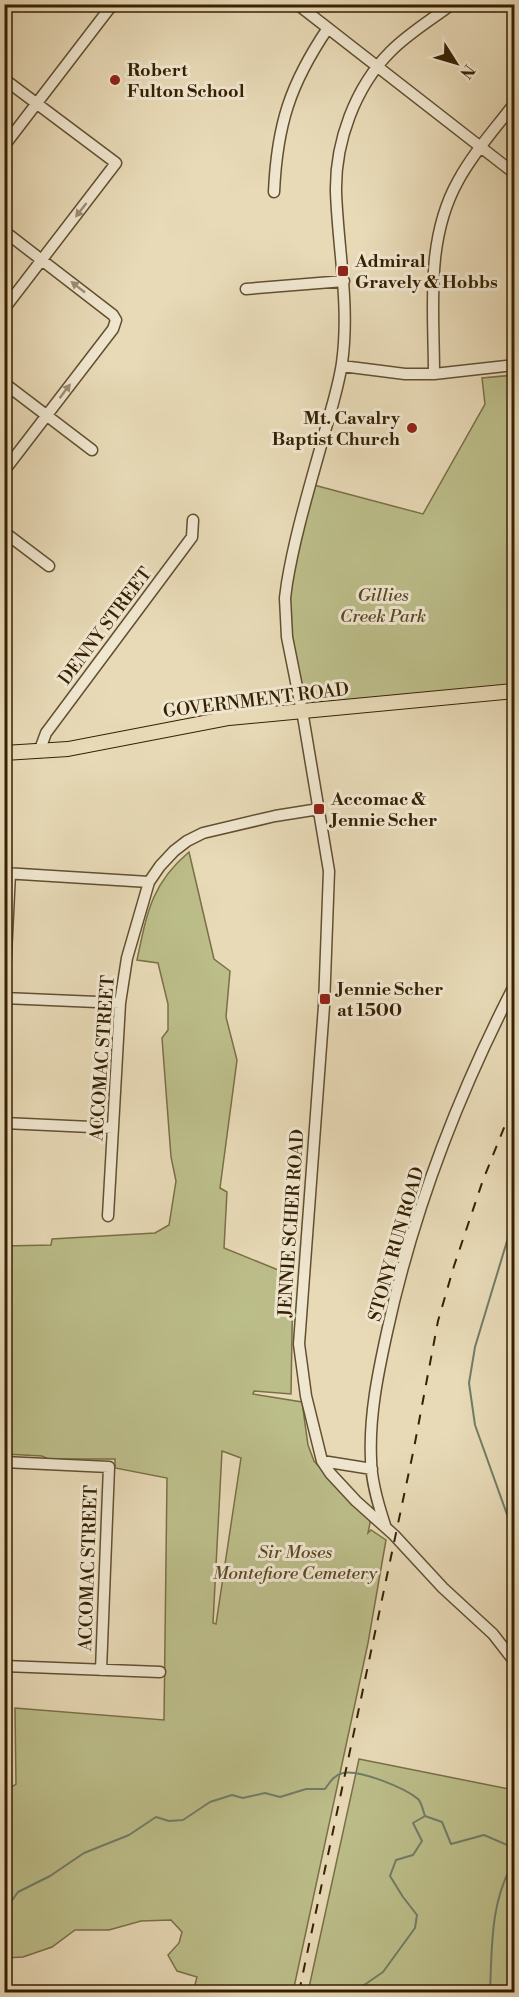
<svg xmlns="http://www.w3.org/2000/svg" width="519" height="1997" font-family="'Libre Bodoni',serif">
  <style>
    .green { fill: #bcbe8a; stroke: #797046; stroke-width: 1.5; fill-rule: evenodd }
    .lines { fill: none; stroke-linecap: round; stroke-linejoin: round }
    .stream { stroke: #717d68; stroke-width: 2 }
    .minor-casing { stroke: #624f30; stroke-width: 13 }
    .major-casing { stroke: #362103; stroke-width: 16 }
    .minor { stroke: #f0e7d0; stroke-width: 10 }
    .major { stroke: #e8dab7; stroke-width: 14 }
    .rail { stroke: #362103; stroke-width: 2; stroke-dasharray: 10 10; stroke-linecap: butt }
    .oneway { fill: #9c8e74 }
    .poi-dot { fill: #8f2418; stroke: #f0e7d0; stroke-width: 2 }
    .labels { text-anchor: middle; stroke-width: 6; stroke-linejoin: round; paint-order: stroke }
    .poi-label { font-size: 18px; font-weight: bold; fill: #362103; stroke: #f0e7d0; text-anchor: start }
    .park-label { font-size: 18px; font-style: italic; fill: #584825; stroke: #f0e7d0 }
    .street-label { font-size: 18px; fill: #362103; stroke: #f0e7d0 }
  </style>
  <rect width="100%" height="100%" fill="#e8dab7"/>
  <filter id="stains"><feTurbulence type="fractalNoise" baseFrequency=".00333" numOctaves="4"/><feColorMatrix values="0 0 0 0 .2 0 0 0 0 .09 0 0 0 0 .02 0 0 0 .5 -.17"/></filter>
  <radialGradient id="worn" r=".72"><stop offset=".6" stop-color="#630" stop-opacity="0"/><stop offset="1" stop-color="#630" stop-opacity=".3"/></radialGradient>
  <path class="green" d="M514 375V691L310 709 297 695 285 616 310 484 423 514 485 404 482 378Z
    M189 852 214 959 230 971 226 1017 237 1060 220 1188 227 1192 224 1248 293 1276 291 1394 254 1391 253 1394 302 1402 308 1445 314 1461 353 1503 371 1518 368 1533 371 1530 386 1540 368 1643 293 1992H193L197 1977 177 1971 168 1955 179 1943 182 1932 171 1920 141 1921 109 1930H75L52 1947 23 1957 5 1958 4 1792 16 1784 15 1708 164 1720 167 1478 115 1468V1459H48L42 1456 5 1454V1246L51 1245 52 1239 155 1233 169 1225 176 1181 171 1157 162 1038 168 1030V1004L158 963 137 960C147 913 151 884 189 852ZM222 1451 241 1458 216 1624 213 1623Z
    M359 1759 514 1790V1992H308Z"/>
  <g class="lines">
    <path class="stream" d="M514 1218 475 1347 469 1383 475 1425 514 1534
      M4 1905 10 1903 18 1892 50 1876 84 1853 129 1835 156 1817 169 1821 183 1820 210 1802 232 1795 243 1798 265 1793 280 1797 306 1789H325C330 1782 334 1775 343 1773 359 1769 405 1788 418 1799 422 1803 423 1811 425 1816
      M354 1992 383 1972 415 1928 417 1915 403 1897 390 1876 396 1860 413 1855 422 1841 413 1823 425 1816 442 1822 451 1844 484 1835 514 1848
      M490 1992C492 1949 490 1900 514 1862"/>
    <defs>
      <path id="minor" d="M297 4 514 173
        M452 4C431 20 409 33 391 51 355 87 335 142 336 192 338 249 350 305 342 363 338 390 329 416 322 442 309 489 295 535 287 583L285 598 287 637 304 722 329 871 324 1006 299 1344 306 1396 322 1461 330 1473 356 1501 394 1535 443 1588 493 1634 514 1661
        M4 79 116 163 4 309
        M4 146 109 9 115 4
        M274 192C277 125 290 84 328 28
        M4 231 113 315 116 320 113 329 4 471
        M246 289 344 281
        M342 366 405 374H434L514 365
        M434 374C434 309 425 240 458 181 473 153 495 129 514 104
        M4 383 92 450
        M4 532 49 566
        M39 752 46 733 192 537 193 520
        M4 873 149 882
        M4 995 10 873
        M4 998 120 1003
        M4 1123 113 1128
        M108 1216 120 1003 127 958 149 882 160 866 174 851 187 841 203 833 275 816 319 809
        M322 1461 372 1469
        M4 1462 109 1467 101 1670
        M385 1525C378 1504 371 1481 371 1459 369 1416 378 1373 387 1332 413 1212 458 1095 514 986
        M4 1666 160 1672"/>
      <path id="major" d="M4 753 68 749 229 718 514 691"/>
    </defs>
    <use href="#minor" class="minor-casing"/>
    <use href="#major" class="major-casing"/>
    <use href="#minor" class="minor"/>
    <use href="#major" class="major"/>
    <path class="rail" d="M299 1992 414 1448 438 1321 454 1266 483 1180 514 1103"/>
  </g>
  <defs><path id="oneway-solid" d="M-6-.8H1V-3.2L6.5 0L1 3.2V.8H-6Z" transform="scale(1.5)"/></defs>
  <g class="oneway">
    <use href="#oneway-solid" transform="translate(81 210) rotate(128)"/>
    <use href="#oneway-solid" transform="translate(78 287) rotate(-142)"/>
    <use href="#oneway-solid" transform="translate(65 391) rotate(-53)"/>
  </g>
  <g class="poi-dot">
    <circle cx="115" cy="80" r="6"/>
    <rect x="337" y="265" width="12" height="12" rx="3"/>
    <circle cx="412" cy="428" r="6"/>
    <rect x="313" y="803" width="12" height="12" rx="3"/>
    <rect x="319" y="993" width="12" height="12" rx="3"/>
  </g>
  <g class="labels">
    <g class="poi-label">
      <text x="127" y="76">Robert<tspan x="127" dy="21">Fulton School</tspan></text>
      <text x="355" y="267">Admiral<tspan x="355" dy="21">Gravely &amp; Hobbs</tspan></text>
      <text x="400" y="424" text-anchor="end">Mt. Cavalry<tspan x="400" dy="21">Baptist Church</tspan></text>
      <text x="331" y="805">Accomac &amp;<tspan x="331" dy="21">Jennie Scher</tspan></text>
      <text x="337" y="995">Jennie Scher<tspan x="337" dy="21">at 1500</tspan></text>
    </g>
    <g class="park-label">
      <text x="383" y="601">Gillies<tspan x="383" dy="21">Creek Park</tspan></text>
      <text x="295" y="1558">Sir Moses<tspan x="295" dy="21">Montefiore Cemetery</tspan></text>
    </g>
    <g class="street-label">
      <text transform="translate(105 626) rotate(-53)" y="6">DENNY STREET</text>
      <text transform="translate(256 700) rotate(-7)" y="6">GOVERNMENT ROAD</text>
      <text transform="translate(102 1058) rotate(-86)" y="6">ACCOMAC STREET</text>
      <text transform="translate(291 1223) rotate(-86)" y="6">JENNIE SCHER ROAD</text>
      <text transform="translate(396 1244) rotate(-74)" y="6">STONY RUN ROAD</text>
      <text transform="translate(88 1568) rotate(-88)" y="6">ACCOMAC STREET</text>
    </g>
  </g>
  <rect width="519" height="1997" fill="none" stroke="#e8dab7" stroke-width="24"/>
  <rect x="6" y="6" width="507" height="1985" fill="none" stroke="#362103" stroke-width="3"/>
  <rect x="12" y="12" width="495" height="1973" fill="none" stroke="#362103" stroke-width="1.5"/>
  <g transform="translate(456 63) rotate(127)" stroke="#f0e7d0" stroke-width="4.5" paint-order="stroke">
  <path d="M0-4.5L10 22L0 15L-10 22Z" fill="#362103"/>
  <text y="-9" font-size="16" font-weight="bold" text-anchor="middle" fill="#362103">N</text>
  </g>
  <rect width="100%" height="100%" filter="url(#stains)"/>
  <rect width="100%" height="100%" fill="url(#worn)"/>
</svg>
